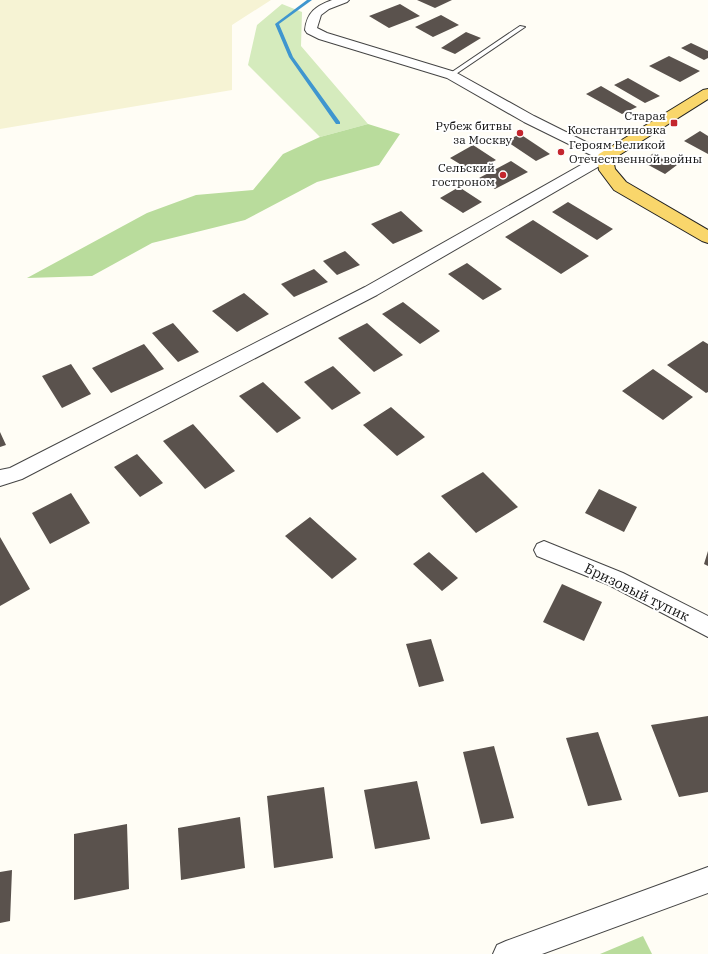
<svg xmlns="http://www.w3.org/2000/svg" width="708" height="954" font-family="'IBM Plex Serif',serif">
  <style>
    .farmland { fill: #f6f3d4 }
    .green { fill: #d5ebbd }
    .forest { fill: #b9dc9c }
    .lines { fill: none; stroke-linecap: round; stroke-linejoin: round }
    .stream { fill: #3f96cf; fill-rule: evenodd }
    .building { fill: #5a524d }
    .lane-casing { stroke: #444; stroke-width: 2 }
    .street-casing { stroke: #444; stroke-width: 2 }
    .primary-casing { stroke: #222; stroke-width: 2 }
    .lane { fill: #fff; fill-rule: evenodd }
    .street { fill: #fff; fill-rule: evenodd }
    .primary { fill: #f9d66b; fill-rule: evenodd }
    .poi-dot { fill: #c4262e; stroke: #fff; stroke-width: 1.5 }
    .labels { text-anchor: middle; stroke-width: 4; stroke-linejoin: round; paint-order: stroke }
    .far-poi-label { font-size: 12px; fill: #111; stroke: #fff; text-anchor: end }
    .street-label { font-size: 14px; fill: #111; stroke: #fff }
  </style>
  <rect width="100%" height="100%" fill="#fffdf5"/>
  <path class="farmland" d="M0 0H271L232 25V90L0 129Z"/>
  <path class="green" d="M282 4 302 12 301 46 368 124 320 137 248 65 257 25Z"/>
  <path class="forest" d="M368 124 400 134 379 165 317 182 245 220 152 243 92 276 27 278 147 213 196 195 253 190 283 154 320 137Z
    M643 936 652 954H600Z"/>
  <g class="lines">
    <path class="stream" d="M307 0H312L279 24 293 57 340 122V124H336L289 57 275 24Z"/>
  </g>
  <path class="building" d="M417 0H452L435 8Z
    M400 4 420 16 389 28 369 16Z
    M441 15 459 25 433 37 415 27Z
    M466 32 481 38 455 54 441 48Z
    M691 43 708 51V58L704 60 681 48Z
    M669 56 700 71 680 82 649 66Z
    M628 78 660 96 645 103 614 85Z
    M601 86 637 107 622 114 586 94Z
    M700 131 708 136V154L684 141Z
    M520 134 550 154 536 161 506 141Z
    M473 145 496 160 473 172 450 158Z
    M654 153 677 165 665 174 641 161Z
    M511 161 528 172 495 189 479 178Z
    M459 187 482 202 463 213 440 198Z
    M568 202 613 229 597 240 552 212Z
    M401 211 423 231 393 244 371 224Z
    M533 220 589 256 561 274 505 237Z
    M345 251 360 265 337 275 323 261Z
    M467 263 502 289 483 300 448 274Z
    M314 269 328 282 294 297 281 284Z
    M244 293 269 314 237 332 212 311Z
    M403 302 440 331 420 344 382 314Z
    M173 323 199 352 178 362 152 333Z
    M367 323 403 355 374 372 338 338Z
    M703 341 708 344V392L706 393 667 365Z
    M144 344 164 369 111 393 92 368Z
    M71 364 91 394 62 408 42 376Z
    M333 366 361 393 332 410 304 382Z
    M653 369 693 397 663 420 622 391Z
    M263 382 301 418 277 433 239 396Z
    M391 407 425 437 397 456 363 425Z
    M193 424 235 471 205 489 163 441Z
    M0 432 6 445 0 447Z
    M137 454 163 483 140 497 114 467Z
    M483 472 518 507 476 533 441 496Z
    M599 489 637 507 624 532 585 513Z
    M71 493 90 523 50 544 32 513Z
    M310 517 357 559 332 579 285 536Z
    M0 537 30 589 0 606Z
    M708 551V566L704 564Z
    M429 552 458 578 442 591 413 564Z
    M562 584 602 602 584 641 543 622Z
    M431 639 444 681 419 687 406 644Z
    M708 716V792L679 797 651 725Z
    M598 732 622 800 588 806 566 738Z
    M494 746 514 818 481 824 463 752Z
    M417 781 430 839 375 849 364 790Z
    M324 787 333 858 274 868 267 796Z
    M240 817 245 868 181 880 178 828Z
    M127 824 129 889 74 900V834Z
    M12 870 10 921 0 923V872Z"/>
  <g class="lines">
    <defs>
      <path id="lane" d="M520 26 525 27 453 76H449V74Z"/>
      <path id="street" d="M332 0H349L347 2 329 9 321 15 317 28 327 33 455 72 534 116 610 154 612 157 610 160 377 295 22 479 0 486V470L10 468 365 287 595 157 524 122 447 78 319 39 307 33 305 30C307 12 316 6 332 0Z
        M544 541 623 573 708 616V637L609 585 537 556 534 550 537 544Z
        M708 867V893L542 954H493L497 945 506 941Z"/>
      <path id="primary" d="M708 89V99L613 159 615 169 626 182 708 230V243L702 241 614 190 599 170 597 157 599 154 703 90Z"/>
    </defs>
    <use href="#lane" class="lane-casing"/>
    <use href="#street" class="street-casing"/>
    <use href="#primary" class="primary-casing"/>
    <use href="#lane" class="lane"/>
    <use href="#street" class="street"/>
    <use href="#primary" class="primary"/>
  </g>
  <g class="poi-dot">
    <rect x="670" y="119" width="8" height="8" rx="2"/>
    <circle cx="520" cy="133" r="4"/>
    <circle cx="561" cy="152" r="4"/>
    <circle cx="503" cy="175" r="4"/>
  </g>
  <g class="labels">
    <g class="far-poi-label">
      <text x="666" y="120">Старая<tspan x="666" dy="14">Константиновка</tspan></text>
      <text x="512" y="130">Рубеж битвы<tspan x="512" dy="14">за Москву</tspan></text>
      <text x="569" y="149" text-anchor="start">Героям Великой<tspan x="569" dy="14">Отечественной войны</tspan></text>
      <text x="495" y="172">Сельский<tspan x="495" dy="14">гостроном</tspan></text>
    </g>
    <g class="street-label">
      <text transform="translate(637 592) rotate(26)" y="5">Бризовый тупик</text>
    </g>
  </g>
</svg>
